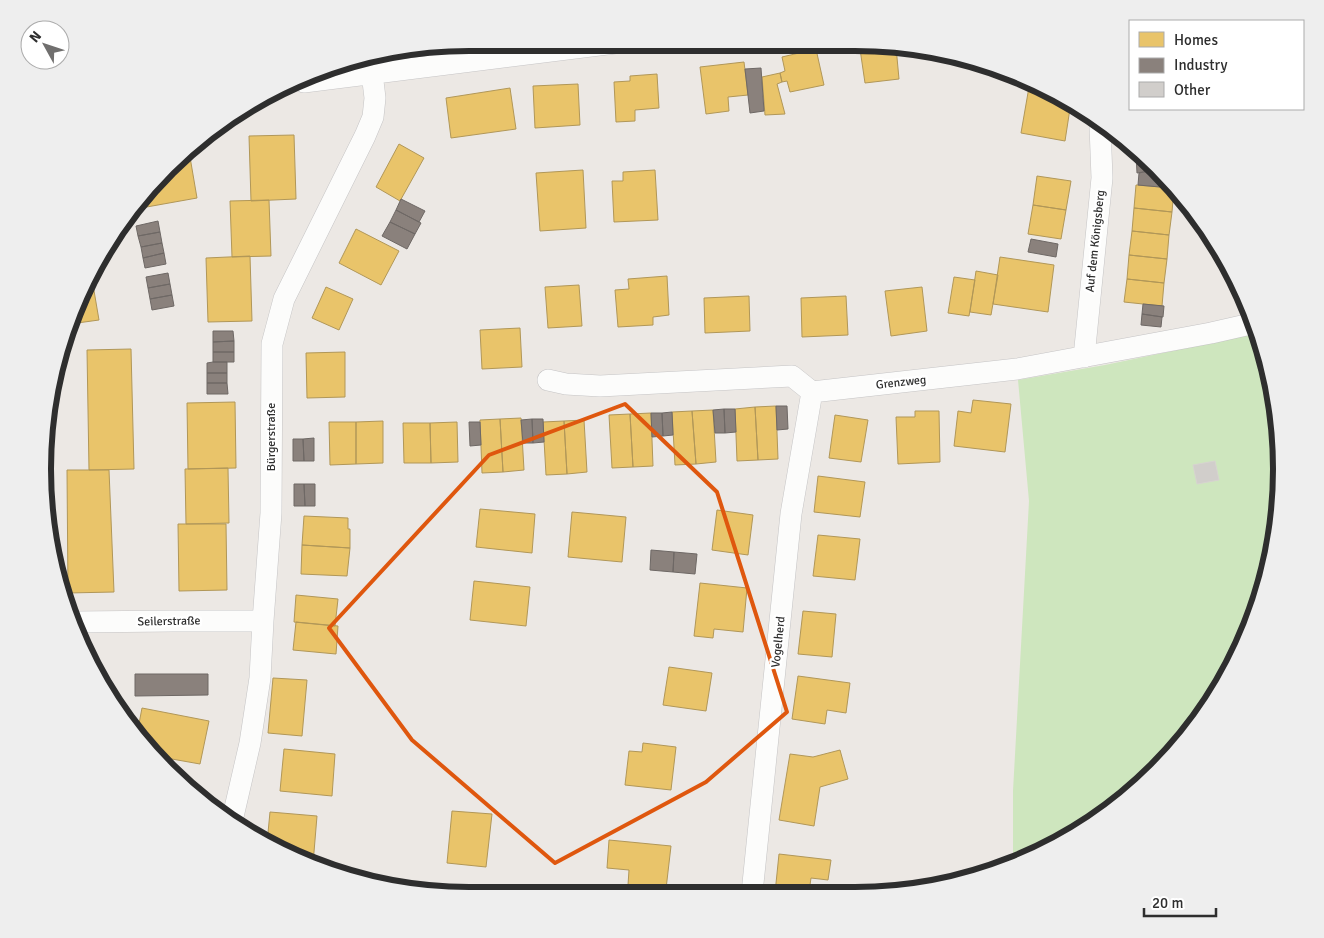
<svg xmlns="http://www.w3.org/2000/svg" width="1324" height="938" font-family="Signika,sans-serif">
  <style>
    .green { fill: #cee6be }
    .homes { fill: #e9c46a; stroke: #b19758 }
    .industry { fill: #8a817c; stroke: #6e6865 }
    .building { fill: #d1cecb; stroke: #d7d4d0 }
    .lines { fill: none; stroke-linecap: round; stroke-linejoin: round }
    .street-casing { stroke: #c5c4c5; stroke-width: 22 }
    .street { stroke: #fcfcfb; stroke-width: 21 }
    .marked { fill: none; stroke: #df570e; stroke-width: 4; stroke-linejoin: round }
    .labels { text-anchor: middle; stroke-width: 5; stroke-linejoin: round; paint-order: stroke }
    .street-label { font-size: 12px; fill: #2e2e2e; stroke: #fff }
    .rim { fill: none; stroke: #2e2e2e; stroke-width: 6 }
  </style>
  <rect width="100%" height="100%" fill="#ece8e4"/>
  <path class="green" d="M1259 333 1278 413 1281 497 1267 579 1238 657 1194 728 1136 789 1043 852 1013 861V791L1029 501 1018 380 1105 365Z"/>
  <path class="homes" d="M887 46 896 47 899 79 865 83 860 49Z
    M816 49 824 85 790 92 787 81 782 82 780 73 785 71 782 57Z
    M744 62 748 95 728 97 729 111 706 114 700 67Z
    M780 73 782 82 777 84 785 114 765 115 762 77Z
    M657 74 659 108 635 110V121L616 122 614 82 630 81V76Z
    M578 84 580 125 535 128 533 86Z
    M1029 87 1039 89 1068 100 1071 102 1065 141 1021 133Z
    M510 88 516 129 451 138 446 98Z
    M294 135 296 199 251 201 249 136Z
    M399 144 424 158 400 201 376 187Z
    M190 157 197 198 141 208 140 201 148 188 182 158Z
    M583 170 586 228 540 231 536 173Z
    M655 170 658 220 614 222 612 181H623V172Z
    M1037 176 1071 181 1066 210 1033 205Z
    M1136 185 1174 188 1172 212 1134 208Z
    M269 200 271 256 232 257 230 201Z
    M1033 205 1066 210 1061 239 1028 234Z
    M1134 208 1172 212 1169 235 1132 231Z
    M356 229 399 251 381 285 339 263Z
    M1132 231 1169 235 1167 259 1129 255Z
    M1129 255 1167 259 1164 283 1127 279Z
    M250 256 252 321 208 322 206 258Z
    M1000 257 1054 265 1048 312 993 304Z
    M976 271 998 275 991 315 970 312Z
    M667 276 669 315 653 317V325L618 327 615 290 629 289 628 279Z
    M954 277 975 280 969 316 948 313Z
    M92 279 99 320 70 324 75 306Z
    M1127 279 1164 283 1162 306 1124 302Z
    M579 285 582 326 548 328 545 287Z
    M326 287 353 299 339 330 312 318Z
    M922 287 927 331 891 336 885 291Z
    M749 296 750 331 705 333 704 298Z
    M846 296 848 335 802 337 801 298Z
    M520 328 522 367 482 369 480 330Z
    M131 349 134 469 89 470 87 350Z
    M345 352V397L307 398 306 353Z
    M973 400 1011 404 1005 452 954 446 958 411 971 413Z
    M235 402 236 468 188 469 187 403Z
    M776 406 778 459 758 460 755 407Z
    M755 407 758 460 737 461 735 409Z
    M713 410 716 462 696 464 692 411Z
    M692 411 696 464 675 465 672 412Z
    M915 411H939L940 462 898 464 896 417H915Z
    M651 413 653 466 633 467 630 414Z
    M630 414 633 467 612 468 609 415Z
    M835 415 868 420 861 462 829 458Z
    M521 418 524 470 503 472 500 419Z
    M500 419 503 472 482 473 480 420Z
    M584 420 587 472 567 474 564 421Z
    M383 421V463L356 464V422Z
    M564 421 567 474 546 475 543 422Z
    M329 422H356V464L330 465Z
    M457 422 458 462 431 463 430 423Z
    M403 423H430L431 463H404Z
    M228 468 229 523 186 524 185 469Z
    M67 470H109L114 592 68 593Z
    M818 476 865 482 860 517 814 512Z
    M480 509 535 514 532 553 476 547Z
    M717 510 753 515 748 555 712 550Z
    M572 512 626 517 622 562 568 557Z
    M304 516 348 518V529H350V548L302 545Z
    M178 524H226L227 590 179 591Z
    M818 535 860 539 855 580 813 576Z
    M302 545 350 548 347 576 301 574Z
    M474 581 530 587 526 626 470 620Z
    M700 583 747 588 743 632 714 629 713 638 694 636Z
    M296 595 338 599 335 626 294 622Z
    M803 611 836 614 832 657 798 654Z
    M296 622 338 626 336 654 293 650Z
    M88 659 99 662 97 673Z
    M669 667 712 673 706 711 663 705Z
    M798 676 850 683 846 713 827 710 825 724 792 719Z
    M273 678 307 680 302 736 268 733Z
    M142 708 209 721 200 764 155 756 149 750 137 734Z
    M643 743 676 747 671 790 625 785 629 751 642 752Z
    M284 749 335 754 332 796 280 791Z
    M840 750 848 779 820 787 814 826 779 820 790 754 813 757Z
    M452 811 492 814 486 867 447 863Z
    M270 812 317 816 313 864 281 852 267 843Z
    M609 840 671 846 666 889 628 885 629 870 607 868Z
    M779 854 831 860 828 880 811 878 809 892 775 893Z"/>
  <path class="industry" d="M896 47 907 48 908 53 897 55Z
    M761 68 764 111 750 113 745 69Z
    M1136 155 1154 170 1137 173Z
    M1154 170 1161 176 1160 187 1138 185 1139 173Z
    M401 199 425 211 419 222 396 210Z
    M396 210 421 223 415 234 390 222Z
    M158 221 160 232 138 236 136 226Z
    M390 222 415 234 407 249 382 236Z
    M160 232 162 243 141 247 138 236Z
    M1031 239 1058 244 1056 257 1028 252Z
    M162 243 164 253 143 258 141 247Z
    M164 253 166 264 145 268 143 258Z
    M168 273 170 284 148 288 146 277Z
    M170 284 172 295 150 299 148 288Z
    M172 295 174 306 152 310 150 299Z
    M1143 304 1164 306 1163 317 1142 314Z
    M1142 314 1162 317 1161 327 1141 325Z
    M213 331H233L234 341 213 342Z
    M234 341V352H213V342Z
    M213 352H234V362H213Z
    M213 362H227V373H207V363Z
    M207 373H227V383H207Z
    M207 383H227L228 394H207Z
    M776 406H787L788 429 777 430Z
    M724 409H735L736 432 725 433Z
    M724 409 725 433H715L713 410Z
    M672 412 673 435 663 436 662 413Z
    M651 413H662L663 436 652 437Z
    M532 419H543L544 442 533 443Z
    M532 419 533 443H523L521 420Z
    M469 422H480L481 445 470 446Z
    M314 438V461H304L303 439Z
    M293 439H303L304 461H293Z
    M294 484H304L305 506H294Z
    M304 484H315V506H305Z
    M651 550 674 552 673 572 650 570Z
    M674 552 697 554 695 574 673 572Z
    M135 674H208V695L135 696Z"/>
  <path class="building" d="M1215 461 1219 480 1197 484 1193 465Z"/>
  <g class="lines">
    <defs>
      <path id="street" d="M304 82 615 43
        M1084 357 1102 178 1100 126
        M548 380 566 384 600 386 792 376 812 392 1017 369 1211 333 1255 323
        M76 622 173 621H263
        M232 821 250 743 260 678 263 621 271 513 272 344 284 299 365 136 373 117 375 98 372 73
        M752 893 791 514 812 392"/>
    </defs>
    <use href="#street" class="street-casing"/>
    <use href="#street" class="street"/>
  </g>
  <path class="marked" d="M625 404 717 492 787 712 706 782 555 863 412 740 329 628 489 455Z"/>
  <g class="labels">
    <g class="street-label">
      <text transform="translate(1095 241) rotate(-84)" y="4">Auf dem Königsberg</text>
      <text transform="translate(901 382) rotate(-6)" y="4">Grenzweg</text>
      <text transform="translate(271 437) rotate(-90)" y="4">Bürgerstraße</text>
      <text transform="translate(169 621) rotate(-1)" y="4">Seilerstraße</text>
      <text transform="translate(778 642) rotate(-84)" y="4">Vogelherd</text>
    </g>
  </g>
  <path d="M0 0H1324V938H0ZM469 51H855A418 418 0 0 1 1273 469V469A418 418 0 0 1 855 887H469A418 418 0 0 1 51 469V469A418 418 0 0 1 469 51Z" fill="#eee" fill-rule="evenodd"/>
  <path class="rim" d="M469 51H855A418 418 0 0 1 1273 469V469A418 418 0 0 1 855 887H469A418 418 0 0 1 51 469V469A418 418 0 0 1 469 51Z"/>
  <rect x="1129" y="20" width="175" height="90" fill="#ffffff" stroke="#ababab"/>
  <rect x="1139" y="32" width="25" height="15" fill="#e9c46a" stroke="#ababab"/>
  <text x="1174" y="45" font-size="15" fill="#2e2e2e">Homes</text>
  <rect x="1139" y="58" width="25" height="15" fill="#8a817c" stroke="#ababab"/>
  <text x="1174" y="70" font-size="15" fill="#2e2e2e">Industry</text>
  <rect x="1139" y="82" width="25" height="15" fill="#d1cecb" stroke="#ababab"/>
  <text x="1174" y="95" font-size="15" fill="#2e2e2e">Other</text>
  <g transform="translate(45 45) rotate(310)"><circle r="24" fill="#ffffff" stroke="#ababab"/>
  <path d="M0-4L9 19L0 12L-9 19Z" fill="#706f6e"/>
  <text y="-8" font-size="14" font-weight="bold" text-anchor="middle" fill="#2e2e2e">N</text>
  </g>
  <path d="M1144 908v8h72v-8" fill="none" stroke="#2e2e2e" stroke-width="2.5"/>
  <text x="1152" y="908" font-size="15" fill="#2e2e2e" stroke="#ffffff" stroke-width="4" paint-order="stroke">20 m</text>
</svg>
